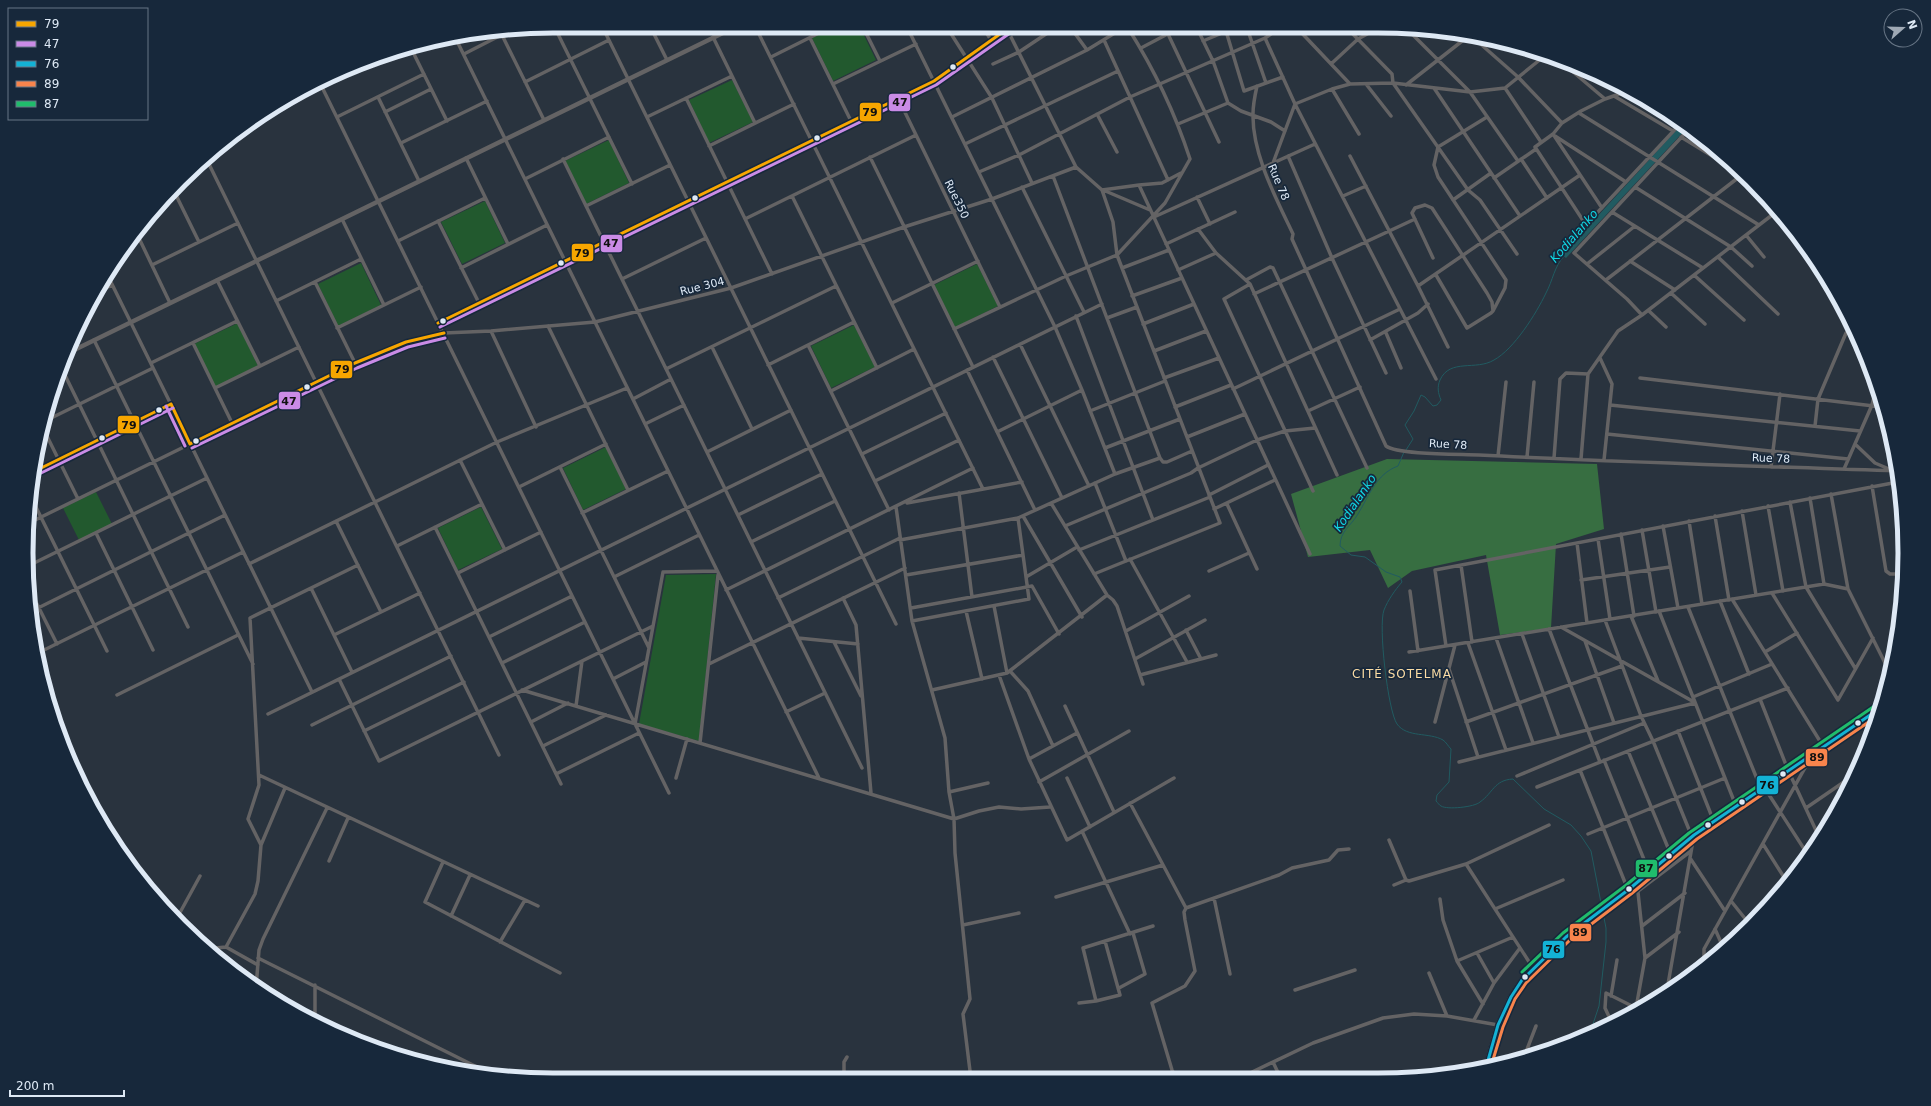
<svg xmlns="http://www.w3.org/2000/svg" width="1931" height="1106" font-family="'DejaVu Sans',sans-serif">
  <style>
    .green { fill: #22592e }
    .forest { fill: #376e41 }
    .water { fill: #215b61 }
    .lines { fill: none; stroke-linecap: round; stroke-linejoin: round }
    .stream { stroke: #215b61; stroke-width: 1 }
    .minor { stroke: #646364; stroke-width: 3.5 }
    .tertiary { stroke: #646364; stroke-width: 4.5 }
    .primary { stroke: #706c6b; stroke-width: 5.5 }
    .bus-1-casing { stroke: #17283b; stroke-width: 6 }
    .bus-2-casing { stroke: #17283b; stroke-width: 6 }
    .bus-3-casing { stroke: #17283b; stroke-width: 6 }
    .bus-4-casing { stroke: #17283b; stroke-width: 6 }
    .bus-5-casing { stroke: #17283b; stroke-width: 6 }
    .bus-1 { stroke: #f7a600; stroke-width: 3 }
    .bus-2 { stroke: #ca8be6; stroke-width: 3 }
    .bus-3 { stroke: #13b2d5; stroke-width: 3 }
    .bus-4 { stroke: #f8844c; stroke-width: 3 }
    .bus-5 { stroke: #20bc6c; stroke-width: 3 }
    .bus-dot { fill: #dee9f5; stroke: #17283b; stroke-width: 1.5 }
    .labels { text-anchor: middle; stroke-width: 3.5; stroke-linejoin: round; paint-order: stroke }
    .street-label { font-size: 11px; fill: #dee9f5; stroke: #17283b }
    .water-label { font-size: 12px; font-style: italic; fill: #10d8e6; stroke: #17283b }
    .neighbourhood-label { font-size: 12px; letter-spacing: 1px; fill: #fbdca4; stroke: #17283b }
    .rim { fill: none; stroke: #dee9f5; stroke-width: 5 }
    .line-badge { stroke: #17283b; stroke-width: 1.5 }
    .pale-badge-label { font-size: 11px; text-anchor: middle; font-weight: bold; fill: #111 }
  </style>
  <rect width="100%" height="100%" fill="#29333e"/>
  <path class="green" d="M831 29H861L876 60 833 81 812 38Z
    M732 80 753 122 709 143 689 100Z
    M609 140 629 183 586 204 565 161Z
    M485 201 505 243 462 264 441 222Z
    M361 263 381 305 338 326 318 284Z
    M977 264 998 306 954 328 934 285Z
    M238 323 258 366 215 387 194 344Z
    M854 325 875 367 831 388 811 346Z
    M606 447 626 489 583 510 563 468Z
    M96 492 112 524 79 540 63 508Z
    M481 507 502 549 458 570 438 528Z
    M716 574 699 741 639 724 666 575Z"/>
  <path class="forest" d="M1387 459 1597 464 1604 529 1556 544 1551 628 1500 635 1486 555 1412 571 1388 588 1370 550 1308 557 1291 494Z"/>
  <path class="water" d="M1682 124 1687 128 1566 258 1562 255Z"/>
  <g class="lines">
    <path class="stream" d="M1406 450 1413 439 1405 425 1414 411 1421 395 1425 397 1433 406 1437 405 1441 400C1438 393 1437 387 1440 380 1450 358 1476 371 1494 360 1514 349 1536 314 1546 293 1553 280 1554 267 1564 256
      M1404 452 1398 466C1376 474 1369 496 1358 514 1351 526 1340 531 1340 546L1351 555 1365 557 1386 572 1400 577 1402 582C1395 590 1388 600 1384 610 1378 626 1388 711 1397 724 1407 738 1429 732 1443 740 1446 742 1448 746 1451 749L1449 782 1437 795 1436 801C1438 803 1439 805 1441 806 1447 810 1475 807 1480 802 1493 793 1494 780 1513 779L1544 809 1571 825 1581 836 1591 851 1602 908
      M1590 1033 1599 1006 1606 942V928L1603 913"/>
    <path class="minor" d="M1346 27 1392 74 1393 83 1468 190 1480 200 1517 254
      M1405 27 1470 92 1518 161
      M1071 28 1087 50
      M1197 28 1213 61 1228 103 1241 111 1271 122 1285 131
      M1247 28 1266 83
      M1297 28 1350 84
      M864 29 880 61
      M908 29 1055 327 1082 390 1115 474
      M948 29 992 98 1032 183
      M984 29 991 40
      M1007 29 1076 167 1102 190 1113 222 1117 255 1220 523 1094 574
      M556 30 632 184
      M604 30 896 624
      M652 30 667 60
      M757 30 983 489
      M1226 31 1244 91 1283 77
      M1168 34 1219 142
      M502 35 544 120
      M455 37 819 778
      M713 37 755 123
      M810 38 851 121
      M1265 38 1295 104 1436 379
      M1104 40 1168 180
      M1476 40 1518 77 1562 123
      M1203 41 1234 28
      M411 48 447 121
      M1141 48 1179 28
      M464 54 511 30
      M771 57 827 29
      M1559 60 1605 99
      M993 64 1019 52 1055 28
      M1331 64 1358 39 1380 27
      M319 81 669 793
      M525 82 609 40
      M833 84 916 44
      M1366 84 1391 116
      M1406 85 1466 38
      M1257 86C1255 95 1253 105 1253 114 1252 154 1276 198 1293 234L1292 239 1386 446C1398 455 1461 454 1479 455 1618 462 1758 466 1897 471
      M1434 88 1520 216
      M1505 88 1541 142
      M1332 89 1359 134
      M1614 96 1673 131
      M378 97 419 181
      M686 98 772 274
      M898 98 1000 307
      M385 112 431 89
      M1579 113 1759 225
      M1097 114 1117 152
      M337 117 424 74
      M647 117 732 76
      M952 117 1087 50 1123 28
      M1487 117 1438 147 1434 165 1438 177 1506 280 1505 288 1493 311
      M1178 124 1228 103
      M1553 134 1602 208
      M1555 136 1626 182
      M1681 137 1748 178
      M401 143 487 101
      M965 144 1118 71
      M709 146 794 104
      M1288 156 1332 258 1386 373
      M1350 156 1418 286 1448 347
      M870 157 973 367
      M206 158 499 755
      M466 158 508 244
      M563 159 862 768
      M1521 159 1547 198
      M1273 163 1295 104 1332 89 1350 84 1393 83 1470 92 1505 88 1547 54
      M979 172 1019 155 1130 97 1265 38 1280 28
      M1053 176 1160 458 1163 462H1167L1192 451
      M1494 178 1536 149
      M525 179 609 137
      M1139 185 1162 183 1181 173
      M1022 187 1084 312
      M1635 187 1731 247 1752 266
      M173 189 199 242
      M1102 190 1139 185 1310 554
      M1103 190 1150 210
      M792 196 877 368
      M1343 196 1366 186
      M1197 197 1210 224
      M1453 200 1491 173
      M161 204 177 196
      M586 206 670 165
      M1612 212 1703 268
      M1775 213 1793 235
      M1154 217 1315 144
      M342 219 384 305
      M745 219 916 135
      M438 221 479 303
      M1586 225 1535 147 1553 134 1562 123 1581 111 1605 99 1625 92
      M1198 229 1216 253 1250 284 1337 475
      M137 234 170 303
      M1746 235 1764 257
      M398 241 485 198
      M1166 244 1235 212
      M1568 244 1681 123
      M1718 257 1778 314
      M1433 258 1412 213 1415 208 1425 205 1432 208 1487 293 1492 302 1493 311 1491 313 1467 328 1436 275
      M1630 261 1675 290
      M1587 264 1635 226
      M152 265 238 223
      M461 268 547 225
      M1122 268 1169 250
      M1178 270 1216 253
      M107 274 312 692
      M1694 275 1744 320
      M622 279 706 238
      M217 280 260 366
      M1246 280 1270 267 1273 268 1367 468
      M1606 280 1743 174
      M315 282 355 363
      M1250 284 1224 299 1313 491
      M1418 286 1580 175
      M96 293 112 285
      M1671 293 1705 324
      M1254 294 1415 219
      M1132 296 1182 278
      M276 301 361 259
      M892 303 978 261
      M1649 311 1666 327
      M1642 315 1627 299 1574 253 1689 129
      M1076 316 1153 520
      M1107 318 1137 307
      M438 323 934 81 1007 29
      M1143 324 1194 304
      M548 326 628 490
      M337 328 421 287
      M954 329 1066 276 1117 255 1165 203 1190 159C1175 113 1154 69 1128 28
      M491 331 536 427
      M1386 333 1401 368
      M94 340 253 664
      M1370 340 1418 313 1428 304
      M193 343 232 423
      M1020 344 1089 486
      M808 345 889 510
      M712 347 752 429
      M1154 351 1206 331
      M993 357 1062 498
      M1600 358 1612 384 1604 460
      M151 363 237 321
      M768 365 854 322
      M62 369 188 627
      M666 369 836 286
      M967 370 1035 510
      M1164 378 1219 358
      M1640 378 1882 407
      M215 388 299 347
      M1233 389 1400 309
      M831 391 914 349
      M633 399 671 379
      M1610 405 1860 431
      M1175 407 1231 385
      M1090 411 1165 381
      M1308 411 1360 387
      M43 422 153 368
      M645 424 684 405
      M42 426 78 499
      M1815 426 1818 399 1846 333 1852 328
      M997 432 1082 390
      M1607 434 1848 459
      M1187 437 1245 414
      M1855 444 1875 463 1889 469
      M1105 448 1180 419
      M707 452 791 410
      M862 454 946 413
      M1498 456 1506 382
      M1527 457 1534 382
      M1554 458 1560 379 1566 373 1588 374
      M1581 459 1588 374 1618 331 1642 315 1776 212
      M460 460 505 550
      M560 467 649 648
      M1771 467 1780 394
      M1844 469 1872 405 1876 388
      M33 472 171 404
      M875 481 959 440
      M1095 483 1126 561
      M1872 486 1886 571 1890 574H1903
      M519 487 606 444
      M959 493 972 597
      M1831 494 1848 589 1890 673
      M30 495 107 651
      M1209 495 1268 465
      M1810 498 1824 584
      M1790 502 1806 587 1855 668
      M907 503 1022 482
      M1051 503 1107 595 1113 600 1117 606 1143 684
      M1227 504 1257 569
      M1768 506 1783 591
      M896 507 912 621 945 738 949 792 954 819 955 853 970 999 963 1014 971 1079
      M1214 509 1275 480
      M1742 511 1756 595
      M582 513 668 471
      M738 515 822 474
      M1023 516 1082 617
      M1715 516 1729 600
      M336 521 381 612
      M1689 521 1702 604
      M29 523 355 363 406 342 444 333 491 331 595 322 731 288 904 227 992 199 1076 167
      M1065 526 1191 473 1198 468 1257 440 1285 431 1315 428
      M1663 526 1678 608
      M435 527 561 784
      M1642 530 1656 612
      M96 533 153 650
      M1621 534 1634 616
      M1598 539 1610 619
      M900 540 1018 518 1115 474 1160 458
      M751 542 835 501
      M1577 543 1587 623
      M397 546 482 504
      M1079 550 1210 497
      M1130 559 1187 662
      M249 564 497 442 627 388
      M1461 565 1472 642
      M28 566 207 478
      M1209 571 1249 553
      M458 573 541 532
      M906 575 1023 555
      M614 577 699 535
      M1026 577 1077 547
      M1581 580 1670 567
      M27 584 57 644
      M311 588 352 672
      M726 590 973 468
      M1410 591 1418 651
      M1772 593 1838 700 1873 638
      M778 598 900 538
      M843 598 856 625 871 793
      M1732 599 1823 746
      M1720 601 1749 674
      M994 606 1007 673
      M1688 607 1761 789
      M911 608 1032 586 1059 634
      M32 611 225 515
      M966 611 982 679
      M1659 611 1736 806
      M1631 616 1658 681
      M1605 620 1641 716 1653 741 1692 837
      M912 621 1029 599 1018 518
      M1561 627 1694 702
      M1549 629 1600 762
      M1186 630 1201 659
      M1126 631 1189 596
      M1897 631 1895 622 1899 615
      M1522 634 1559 737
      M334 635 420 593
      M489 637 572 596
      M798 638 858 644
      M1496 638 1533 743
      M1585 641 1614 723
      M834 642 861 696
      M1468 643 1506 750
      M1446 646 1435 570 1898 482
      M40 652 243 552
      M1409 652 1824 584 1848 589
      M1765 652 1797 633
      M1135 659 1205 620
      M502 663 585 622
      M709 664 905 568
      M1449 669 1478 757
      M1010 671 1028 691 1053 746
      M999 675 1029 759 1067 840 1174 778
      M1140 675 1216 655
      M339 679 379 761 653 626
      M613 679 646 662
      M522 690 954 819 979 811 999 807 1021 809 1050 807
      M932 690 1007 673 1107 595
      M117 695 238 635
      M1693 697 1772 664
      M1760 699 1788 770 1820 839
      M576 706 582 661
      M1065 706 1114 812
      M786 712 825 693
      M268 714 1102 304
      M531 722 568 703
      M1435 722 1455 645
      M1466 722 1622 666
      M635 724 663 572 717 571
      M312 725 451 656
      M364 731 464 682
      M1678 731 1714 822
      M700 743 718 575
      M543 746 606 715
      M1628 751 1671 855
      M1029 759 1077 733
      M1604 760 1649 872
      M1459 762 1695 703
      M1580 770 1628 890
      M556 774 639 733
      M259 775 538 906
      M1517 776 1644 723
      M676 778 687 739
      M1067 778 1090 827
      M1039 782 1129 731
      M1537 787 1788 688
      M1764 787 1808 855
      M949 792 988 783
      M1130 803 1186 908
      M1806 808 1854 775
      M1082 831 1130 934
      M1817 833 1826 827
      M1588 834 1725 778
      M1389 840 1406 880
      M1763 844 1787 882
      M261 845 285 788
      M1690 858 1725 911
      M329 861 348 818
      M443 862 425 902 560 973
      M1466 864 1549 825
      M1394 885 1406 880 1409 881 1466 864 1533 968
      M1638 891 1691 851
      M1056 897 1163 865
      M1214 898 1230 974
      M1440 899 1443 920 1457 961 1483 1004
      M1731 901 1751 926
      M1495 909 1563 880
      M451 916 470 875
      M177 918 200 876
      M1748 922 1763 910
      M963 925 1019 913
      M1642 926 1685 893
      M1715 929 1723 947
      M191 934 215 948 226 947 258 965
      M500 942 525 900
      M226 947 255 894 258 881 261 845 248 819 259 785 250 618 358 565
      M1477 953 1494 983
      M258 958 489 1073
      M1645 958 1679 932
      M1457 961 1513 937
      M1704 962V949L1811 757
      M1429 973 1447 1016
      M315 985V1018
      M256 988 259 950 263 939 327 808
      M1119 988 1145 974 1133 933
      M1295 990 1355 970
      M1667 990 1694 835
      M1611 996 1617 960
      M1096 1001 1083 948 1153 926
      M1079 1003 1096 1001 1120 995 1105 941
      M1636 1008 1645 958 1637 883
      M1474 1020 1494 983 1520 948
      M1612 1023 1605 1008 1606 993 1640 1010
      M1524 1057 1536 1026
      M1273 1062 1281 1079
      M836 1079 844 1071V1062L847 1057
      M1177 1079 1172 1070 1152 1003 1185 986 1195 971 1185 920 1184 912 1186 908 1279 875 1292 868 1329 860 1338 850 1349 849
      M1233 1079 1248 1074 1313 1043 1383 1018 1414 1014 1447 1016 1498 1025"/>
    <path class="tertiary" d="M68 353 729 30"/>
    <path class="primary" d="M1487 1064 1498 1025 1511 997 1522 980 1566 937 1628 890 1694 835 1879 709"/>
    <defs>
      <path id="bus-1" d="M438 323 934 81 1007 29
        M171 404 190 444
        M190 444 355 363 406 342 444 333
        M33 472 171 404"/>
      <path id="bus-2" d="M440 327 936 85 1010 33
        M166 406 185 446
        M192 448 357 368 408 347 445 338
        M35 476 173 408"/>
      <path id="bus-3" d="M1487 1064 1498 1025 1511 997 1522 980 1566 937 1628 890 1694 835 1879 709"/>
      <path id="bus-4" d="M1492 1063 1503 1027 1515 999 1526 983 1569 941 1631 894 1697 839 1876 717"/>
      <path id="bus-5" d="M1522 972 1563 933 1625 886 1689 833 1876 705"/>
    </defs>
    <use href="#bus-1" class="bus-1-casing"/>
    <use href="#bus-2" class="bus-2-casing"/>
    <use href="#bus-3" class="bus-3-casing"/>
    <use href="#bus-4" class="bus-4-casing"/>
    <use href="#bus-5" class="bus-5-casing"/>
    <use href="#bus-1" class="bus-1"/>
    <use href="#bus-2" class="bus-2"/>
    <use href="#bus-3" class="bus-3"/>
    <use href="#bus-4" class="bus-4"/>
    <use href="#bus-5" class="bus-5"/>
  </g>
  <g class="bus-dot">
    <circle cx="953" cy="67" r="3.5"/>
    <circle cx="817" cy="138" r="3.5"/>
    <circle cx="695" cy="198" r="3.5"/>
    <circle cx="561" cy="263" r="3.5"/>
    <circle cx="443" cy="321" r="3.5"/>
    <circle cx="307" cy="387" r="3.5"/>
    <circle cx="159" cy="410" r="3.5"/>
    <circle cx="102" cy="438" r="3.5"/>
    <circle cx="196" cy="441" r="3.5"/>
    <circle cx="1858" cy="723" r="3.5"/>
    <circle cx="1783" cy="774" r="3.5"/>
    <circle cx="1742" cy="802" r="3.5"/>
    <circle cx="1708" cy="825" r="3.5"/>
    <circle cx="1669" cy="856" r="3.5"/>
    <circle cx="1629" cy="889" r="3.5"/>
    <circle cx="1525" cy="977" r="3.5"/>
  </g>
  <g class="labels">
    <g class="street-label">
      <text transform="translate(1279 182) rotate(67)" y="4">Rue 78</text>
      <text transform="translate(957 199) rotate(64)" y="4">Rue350</text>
      <text transform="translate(702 286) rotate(-14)" y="4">Rue 304</text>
      <text transform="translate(1448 444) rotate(3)" y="4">Rue 78</text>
      <text transform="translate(1771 458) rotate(2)" y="4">Rue 78</text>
    </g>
    <g class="water-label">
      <text transform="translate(1574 236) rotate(-49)" y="4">Kodialanko</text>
      <text transform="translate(1355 503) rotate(-56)" y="4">Kodialanko</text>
    </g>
    <g class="neighbourhood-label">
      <text x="1402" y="678">CITÉ SOTELMA</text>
    </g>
  </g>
  <path d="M0 0H1931V1106H0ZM553 33H1378A520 520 0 0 1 1898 553V553A520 520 0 0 1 1378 1073H553A520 520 0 0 1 33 553V553A520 520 0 0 1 553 33Z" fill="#17283b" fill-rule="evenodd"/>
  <path class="rim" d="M553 33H1378A520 520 0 0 1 1898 553V553A520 520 0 0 1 1378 1073H553A520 520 0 0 1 33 553V553A520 520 0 0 1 553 33Z"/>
  <g class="line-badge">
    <rect x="888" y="93" width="23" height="19" rx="4" fill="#ca8be6"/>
    <rect x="859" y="102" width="23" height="20" rx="4" fill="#f7a600"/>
    <rect x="600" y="234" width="23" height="19" rx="4" fill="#ca8be6"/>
    <rect x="571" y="243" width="23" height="19" rx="4" fill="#f7a600"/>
    <rect x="330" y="360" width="23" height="19" rx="4" fill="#f7a600"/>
    <rect x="278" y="391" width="23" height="19" rx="4" fill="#ca8be6"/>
    <rect x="117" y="415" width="23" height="19" rx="4" fill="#f7a600"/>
    <rect x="1805" y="748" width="23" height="19" rx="4" fill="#f8844c"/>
    <rect x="1756" y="775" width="23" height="20" rx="4" fill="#13b2d5"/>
    <rect x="1635" y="859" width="23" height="19" rx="4" fill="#20bc6c"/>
    <rect x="1569" y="923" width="23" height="19" rx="4" fill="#f8844c"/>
    <rect x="1542" y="940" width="23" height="19" rx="4" fill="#13b2d5"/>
  </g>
  <g class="pale-badge-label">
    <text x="900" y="106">47</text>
    <text x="870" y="116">79</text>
    <text x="611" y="247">47</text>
    <text x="582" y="257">79</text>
    <text x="342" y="373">79</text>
    <text x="289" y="405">47</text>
    <text x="129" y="429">79</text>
    <text x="1817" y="761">89</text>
    <text x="1767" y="789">76</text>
    <text x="1646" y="872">87</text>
    <text x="1580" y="936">89</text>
    <text x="1553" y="953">76</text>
  </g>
  <rect x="8" y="8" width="140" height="112" fill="#17283b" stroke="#677585"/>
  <rect x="16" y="21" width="20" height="6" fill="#f7a600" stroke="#677585"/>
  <text x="44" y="28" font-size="12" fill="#dee9f5">79</text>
  <rect x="16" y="41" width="20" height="6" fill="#ca8be6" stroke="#677585"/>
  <text x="44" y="48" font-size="12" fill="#dee9f5">47</text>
  <rect x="16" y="61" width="20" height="6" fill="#13b2d5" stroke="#677585"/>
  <text x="44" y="68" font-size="12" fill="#dee9f5">76</text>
  <rect x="16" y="81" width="20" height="6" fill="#f8844c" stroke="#677585"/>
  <text x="44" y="88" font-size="12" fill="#dee9f5">89</text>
  <rect x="16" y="101" width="20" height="6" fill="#20bc6c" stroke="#677585"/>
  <text x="44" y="108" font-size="12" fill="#dee9f5">87</text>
  <g transform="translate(1903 28) rotate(70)"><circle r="19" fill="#17283b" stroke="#677585"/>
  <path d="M0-3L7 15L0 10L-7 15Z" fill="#9fa9b5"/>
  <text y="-6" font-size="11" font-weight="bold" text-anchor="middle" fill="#dee9f5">N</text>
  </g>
  <path d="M10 1090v6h114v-6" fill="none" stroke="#dee9f5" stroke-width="2"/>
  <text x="16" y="1090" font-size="12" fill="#dee9f5" stroke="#17283b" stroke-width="3" paint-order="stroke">200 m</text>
</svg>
